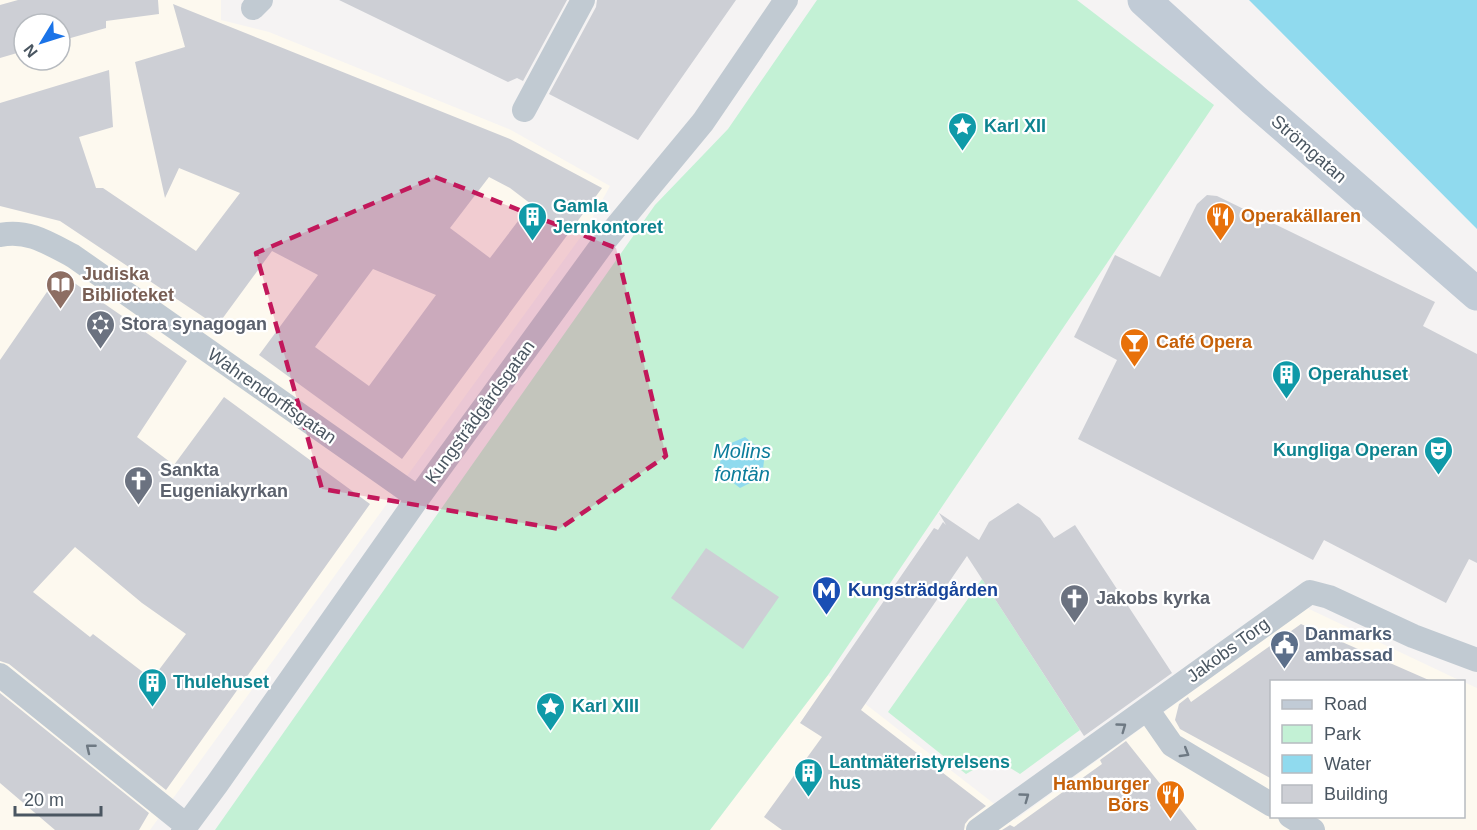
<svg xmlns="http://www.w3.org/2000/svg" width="1477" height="830" font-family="Arial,sans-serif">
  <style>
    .commercial { fill: #fdf9ef; fill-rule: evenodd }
    .green { fill: #c3f1d5 }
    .water { fill: #90daee }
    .building { fill: #cdcfd5; fill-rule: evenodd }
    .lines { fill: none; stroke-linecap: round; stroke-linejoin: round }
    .street { stroke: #c1cad2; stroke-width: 24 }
    .secondary { stroke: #c1cbd6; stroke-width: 33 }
    .oneway { stroke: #6e7983 }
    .marked { fill: #c2185b; fill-opacity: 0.2; stroke: #c2185b; stroke-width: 4.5; stroke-dasharray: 12 8; stroke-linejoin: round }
    .labels { text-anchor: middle; stroke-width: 4.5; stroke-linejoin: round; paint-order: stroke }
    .culture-label { font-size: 18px; font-weight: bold; fill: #0d838f; stroke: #fff; text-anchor: start }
    .street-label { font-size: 18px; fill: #4a5661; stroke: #fff }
    .food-label { font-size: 18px; font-weight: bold; fill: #c56008; stroke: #fff; text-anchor: start }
    .education-label { font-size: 18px; font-weight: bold; fill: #785e54; stroke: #fff; text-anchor: start }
    .worship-label { font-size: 18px; font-weight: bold; fill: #5b616d; stroke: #fff; text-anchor: start }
    .transit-label { font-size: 18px; font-weight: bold; fill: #164399; stroke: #fff; text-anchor: start }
    .service-label { font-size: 18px; font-weight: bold; fill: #4e5e75; stroke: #fff; text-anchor: start }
    .water-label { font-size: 20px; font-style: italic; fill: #0c7c9b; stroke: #fff }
  </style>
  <rect width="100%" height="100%" fill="#f5f3f3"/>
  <path class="commercial" d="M0 0H221V20L269 32 511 130 610 186 585 231 150 830H0ZM24 24H60V60H24Z
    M1307 608 1463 682H1272V816H1464V682L1477 688V830H710L828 675 1015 820Z"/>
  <path class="green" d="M817 0H1077L1214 105 828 675 710 830H215L655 205 728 129Z
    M982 579 1080 730 1020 774 994 758 966 774 888 712Z"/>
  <path class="water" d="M1249 0H1477V229Z
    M745 437 765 453 762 477 740 488 719 472 722 447Z"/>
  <path class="building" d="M18 0H158L159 14 106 21V28L60 41V24H24V51L0 58V5Z
    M339 0H567L523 81 517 78 508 82Z
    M597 0H736L638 140 549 94 596 7Z
    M173 4 510 139 602 188 402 459 259 355 318 275 272 251 217 326 60 221 0 206V103L109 70 113 127 79 137 96 188H103L196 251 240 193 179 168 165 198 135 62 185 47ZM489 177 510 188 531 204 490 258 450 228ZM373 269 436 295 369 386 315 347Z
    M1207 195 1217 196 1435 302 1423 326 1477 354V563L1469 559 1446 603 1324 540 1313 560 1078 439 1117 360 1074 337 1115 255 1160 277 1197 204Z
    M60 273 187 361 137 437 174 465 224 397 370 504 166 790 9 664 0 661V360ZM75 547 142 603 186 634 152 679 93 634 90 637 33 592Z
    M1018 503 1040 518 1054 538 1075 525 1172 673 1084 736 967 556 861 710 986 806 969 819 965 824 964 830H782L764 817 822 737 800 723 934 528 938 530 943 522 946 525 939 513 979 540 989 522Z
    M706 548 779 597 743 649 671 598Z
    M1301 624 1431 681H1272V779L1180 729 1175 720 1179 704 1188 697 1191 702Z
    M0 693 149 813 139 830H55L0 783Z
    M1126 741 1197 830H1002L1010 825 1014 827 1102 764 1100 760Z"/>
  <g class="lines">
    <path class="street" d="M253 8 261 0
      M524 110 583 0
      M0 235C28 229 50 244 73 256L418 498
      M0 675 186 825
      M1147 709 1172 745 1272 805
      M1290 816 1313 830
      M183 830 217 784 418 498 607 238 703 122 786 0
      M978 830 1310 592 1329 597 1413 636 1477 660"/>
    <path class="secondary" d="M1144 0 1254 100 1477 294"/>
  </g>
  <defs><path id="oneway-chevron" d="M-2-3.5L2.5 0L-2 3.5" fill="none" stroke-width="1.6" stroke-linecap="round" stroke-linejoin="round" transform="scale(1.5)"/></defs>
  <g class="oneway">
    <use href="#oneway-chevron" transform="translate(1122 727) rotate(-36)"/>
    <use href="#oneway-chevron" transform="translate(90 748) rotate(-141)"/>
    <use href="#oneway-chevron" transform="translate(1185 753) rotate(31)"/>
    <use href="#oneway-chevron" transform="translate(1025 797) rotate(-36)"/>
  </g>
  <path class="marked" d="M435 177 616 248 666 456 559 529 322 489 256 253Z"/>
  <defs>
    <symbol id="sight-pin" viewBox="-11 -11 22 30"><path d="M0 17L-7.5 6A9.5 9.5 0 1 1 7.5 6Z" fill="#0f9aa8" stroke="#fff"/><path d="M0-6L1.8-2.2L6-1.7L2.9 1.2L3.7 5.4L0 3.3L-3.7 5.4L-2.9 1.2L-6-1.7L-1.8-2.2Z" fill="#fff"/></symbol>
    <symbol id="building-pin" viewBox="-11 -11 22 30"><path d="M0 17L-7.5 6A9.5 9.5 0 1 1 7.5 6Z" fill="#0f9aa8" stroke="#fff"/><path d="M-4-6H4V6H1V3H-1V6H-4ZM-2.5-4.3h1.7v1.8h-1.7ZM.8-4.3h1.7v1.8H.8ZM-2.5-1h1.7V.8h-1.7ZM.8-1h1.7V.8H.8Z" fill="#fff"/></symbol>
    <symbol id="restaurant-pin" viewBox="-11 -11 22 30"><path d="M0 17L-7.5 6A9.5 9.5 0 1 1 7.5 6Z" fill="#e8710a" stroke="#fff"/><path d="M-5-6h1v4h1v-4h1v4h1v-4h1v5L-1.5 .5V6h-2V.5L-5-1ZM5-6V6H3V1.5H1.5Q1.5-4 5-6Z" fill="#fff"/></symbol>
    <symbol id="library-pin" viewBox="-11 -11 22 30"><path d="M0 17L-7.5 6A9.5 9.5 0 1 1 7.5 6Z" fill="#8d6e63" stroke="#fff"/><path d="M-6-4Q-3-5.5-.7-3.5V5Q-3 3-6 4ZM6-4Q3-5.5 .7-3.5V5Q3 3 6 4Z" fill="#fff"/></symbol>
    <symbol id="synagogue-pin" viewBox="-11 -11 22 30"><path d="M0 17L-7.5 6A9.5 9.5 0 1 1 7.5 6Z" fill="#6b7280" stroke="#fff"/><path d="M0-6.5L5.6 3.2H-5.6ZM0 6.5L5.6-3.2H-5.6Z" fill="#fff"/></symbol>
    <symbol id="bar-pin" viewBox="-11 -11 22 30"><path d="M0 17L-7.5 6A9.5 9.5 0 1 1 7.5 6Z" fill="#e8710a" stroke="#fff"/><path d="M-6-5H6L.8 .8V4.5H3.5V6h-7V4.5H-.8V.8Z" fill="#fff"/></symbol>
    <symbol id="theatre-pin" viewBox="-11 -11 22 30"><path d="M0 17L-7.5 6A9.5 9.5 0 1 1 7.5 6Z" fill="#0f9aa8" stroke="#fff"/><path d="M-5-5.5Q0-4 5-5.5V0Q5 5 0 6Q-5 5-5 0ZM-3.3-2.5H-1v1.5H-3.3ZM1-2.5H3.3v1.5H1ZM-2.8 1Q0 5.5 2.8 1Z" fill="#fff"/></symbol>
    <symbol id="church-pin" viewBox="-11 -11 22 30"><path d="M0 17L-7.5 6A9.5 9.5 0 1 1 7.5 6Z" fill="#6b7280" stroke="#fff"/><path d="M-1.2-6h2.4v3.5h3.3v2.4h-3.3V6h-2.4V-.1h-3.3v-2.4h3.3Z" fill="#fff"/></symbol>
    <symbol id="metro-pin" viewBox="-11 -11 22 30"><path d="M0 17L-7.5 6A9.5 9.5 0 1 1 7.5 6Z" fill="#1a4fb4" stroke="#fff"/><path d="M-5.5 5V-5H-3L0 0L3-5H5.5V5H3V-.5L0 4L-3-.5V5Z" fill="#fff"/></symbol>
    <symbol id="civic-pin" viewBox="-11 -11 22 30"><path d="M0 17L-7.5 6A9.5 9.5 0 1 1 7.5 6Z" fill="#5c6f8a" stroke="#fff"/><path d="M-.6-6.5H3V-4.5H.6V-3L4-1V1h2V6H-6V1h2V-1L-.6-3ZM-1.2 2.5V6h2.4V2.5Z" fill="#fff"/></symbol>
  </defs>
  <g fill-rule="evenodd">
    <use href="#sight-pin" x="946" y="110" width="33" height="45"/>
    <use href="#building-pin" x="516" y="200" width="33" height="45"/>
    <use href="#restaurant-pin" x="1204" y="200" width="33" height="45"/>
    <use href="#library-pin" x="44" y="268" width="33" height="45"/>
    <use href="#synagogue-pin" x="84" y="308" width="33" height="45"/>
    <use href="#bar-pin" x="1118" y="326" width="33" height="45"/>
    <use href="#building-pin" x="1270" y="358" width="33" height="45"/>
    <use href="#theatre-pin" x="1422" y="434" width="33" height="45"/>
    <use href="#church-pin" x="122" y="464" width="33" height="45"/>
    <use href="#metro-pin" x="810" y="574" width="33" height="45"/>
    <use href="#church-pin" x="1058" y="582" width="33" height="45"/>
    <use href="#civic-pin" x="1268" y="628" width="33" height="45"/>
    <use href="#building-pin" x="136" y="666" width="33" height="45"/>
    <use href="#sight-pin" x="534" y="690" width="33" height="45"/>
    <use href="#building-pin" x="792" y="756" width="33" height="45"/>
    <use href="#restaurant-pin" x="1154" y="778" width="33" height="45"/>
  </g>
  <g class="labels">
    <g class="culture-label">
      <text x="984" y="132">Karl XII</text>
      <text x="553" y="212">Gamla<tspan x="553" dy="21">Jernkontoret</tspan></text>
      <text x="1308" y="380">Operahuset</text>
      <text x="1418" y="456" text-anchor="end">Kungliga Operan</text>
      <text x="173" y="688">Thulehuset</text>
      <text x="572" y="712">Karl XIII</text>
      <text x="829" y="768">Lantmäteristyrelsens<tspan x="829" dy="21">hus</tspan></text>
    </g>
    <g class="street-label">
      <text transform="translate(1309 149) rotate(41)" y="6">Strömgatan</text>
      <text transform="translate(272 396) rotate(35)" y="6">Wahrendorffsgatan</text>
      <text transform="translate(480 412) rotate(-54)" y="6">Kungsträdgårdsgatan</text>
      <text transform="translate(1228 650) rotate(-36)" y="6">Jakobs Torg</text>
    </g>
    <g class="food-label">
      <text x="1241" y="222">Operakällaren</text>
      <text x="1156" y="348">Café Opera</text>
      <text x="1149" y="790" text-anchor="end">Hamburger<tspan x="1149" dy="21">Börs</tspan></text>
    </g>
    <g class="education-label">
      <text x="82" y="280">Judiska<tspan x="82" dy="21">Biblioteket</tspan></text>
    </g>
    <g class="worship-label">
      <text x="121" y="330">Stora synagogan</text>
      <text x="160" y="476">Sankta<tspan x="160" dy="21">Eugeniakyrkan</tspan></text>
      <text x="1096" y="604">Jakobs kyrka</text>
    </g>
    <g class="transit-label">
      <text x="848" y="596">Kungsträdgården</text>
    </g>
    <g class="service-label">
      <text x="1305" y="640">Danmarks<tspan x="1305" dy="21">ambassad</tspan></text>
    </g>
    <g class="water-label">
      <text x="742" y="458">Molins<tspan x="742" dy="23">fontän</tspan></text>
    </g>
  </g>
  <rect x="1270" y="680" width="195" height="138" fill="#ffffff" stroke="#b7bbc0" stroke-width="1.5"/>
  <rect x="1282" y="700" width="30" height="9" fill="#c1cbd6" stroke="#b7bbc0" stroke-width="1.5"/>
  <text x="1324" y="710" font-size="18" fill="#4a5661">Road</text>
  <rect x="1282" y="725" width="30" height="18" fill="#c3f1d5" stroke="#b7bbc0" stroke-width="1.5"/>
  <text x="1324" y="740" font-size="18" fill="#4a5661">Park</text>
  <rect x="1282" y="755" width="30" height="18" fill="#90daee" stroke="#b7bbc0" stroke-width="1.5"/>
  <text x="1324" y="770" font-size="18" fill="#4a5661">Water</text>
  <rect x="1282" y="785" width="30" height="18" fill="#cdcfd5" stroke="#b7bbc0" stroke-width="1.5"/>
  <text x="1324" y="800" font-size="18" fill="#4a5661">Building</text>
  <g transform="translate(42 42) rotate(232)"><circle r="28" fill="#ffffff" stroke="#b7bbc0" stroke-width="1.5"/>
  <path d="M0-4.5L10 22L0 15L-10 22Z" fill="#1a73e8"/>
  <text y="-9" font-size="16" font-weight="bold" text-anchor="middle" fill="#4a5661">N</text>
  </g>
  <path d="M15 806v9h86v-9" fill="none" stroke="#4a5661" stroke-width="3"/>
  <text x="24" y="806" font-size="18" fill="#4a5661" stroke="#ffffff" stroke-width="4.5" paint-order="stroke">20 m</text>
</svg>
